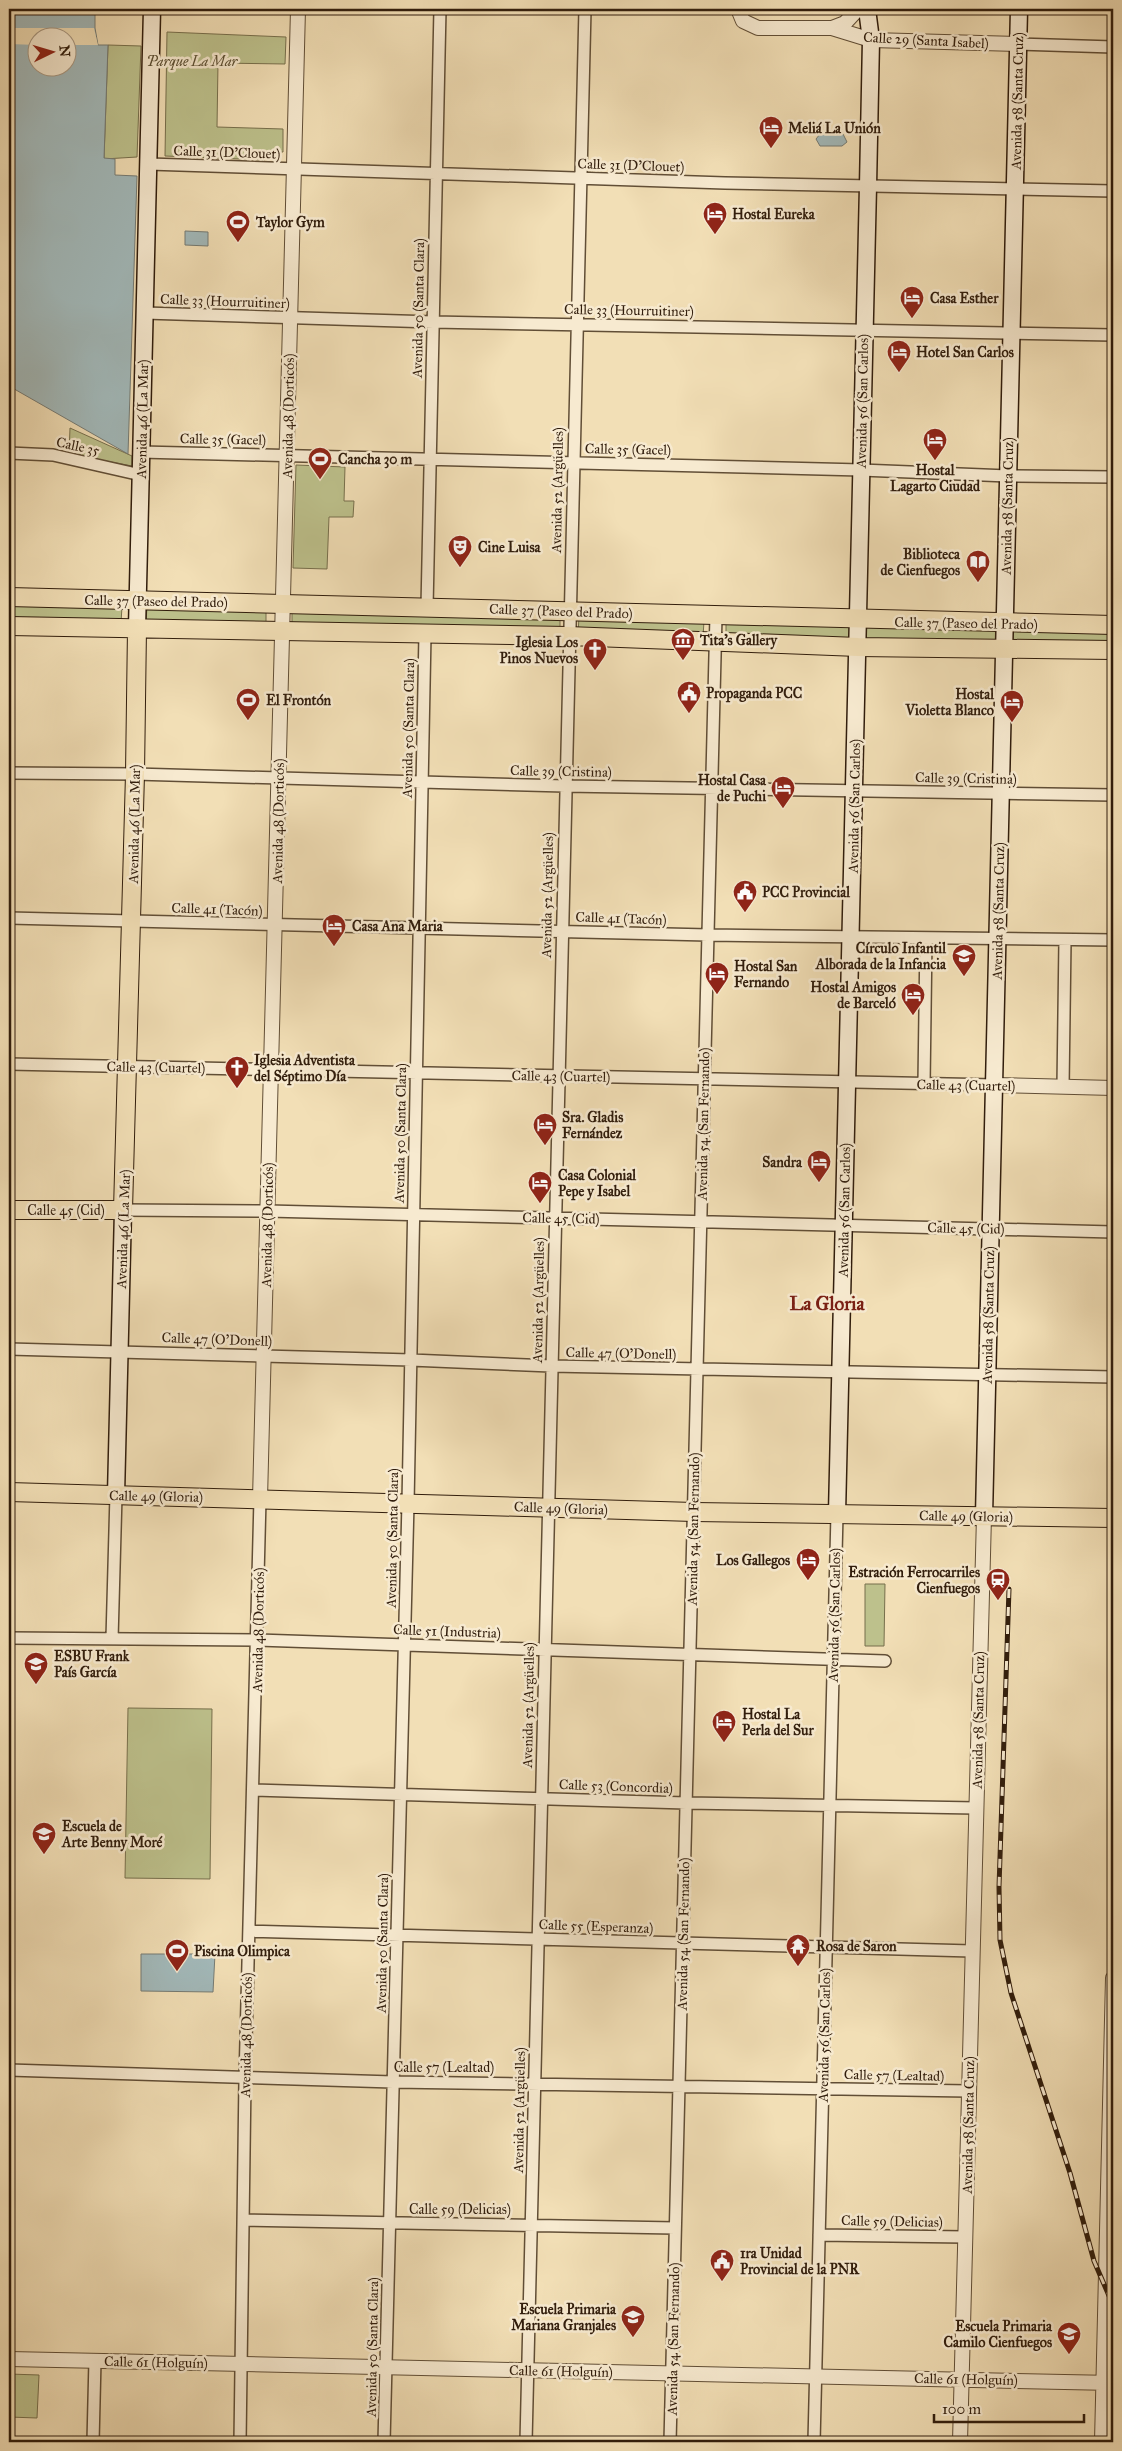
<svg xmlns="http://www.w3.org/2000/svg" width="1122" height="2451" font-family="'IM FELL Great Primer',serif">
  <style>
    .green { fill: #bdc18c; stroke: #776f4c }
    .water { fill: #a2b9ba; stroke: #757b74; fill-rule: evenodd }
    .pier { fill: #f2dfb6 }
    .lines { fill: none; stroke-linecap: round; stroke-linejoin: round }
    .minor-casing { stroke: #614e36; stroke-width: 14 }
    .tertiary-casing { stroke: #614e36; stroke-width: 16 }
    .secondary-casing { stroke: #311d0c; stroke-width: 19 }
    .primary-casing { stroke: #311d0c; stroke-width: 20 }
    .minor { stroke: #f7ead0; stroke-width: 11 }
    .tertiary { stroke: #f7ead0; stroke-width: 14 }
    .secondary { stroke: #f7ead0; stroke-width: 16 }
    .primary { stroke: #f2dfb6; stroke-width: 18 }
    .rail-casing { stroke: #311d0c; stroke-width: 5 }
    .rail { stroke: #f7ead0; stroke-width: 3; stroke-dasharray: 9; stroke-linecap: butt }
    .labels { text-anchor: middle; stroke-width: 5; stroke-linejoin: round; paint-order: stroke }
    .street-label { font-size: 14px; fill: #311d0c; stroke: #f7ead0 }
    .park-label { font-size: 14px; font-style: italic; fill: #5b4e32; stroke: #f7ead0 }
    .poi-label { font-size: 14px; font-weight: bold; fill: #311d0c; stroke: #f7ead0; text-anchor: start }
    .district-label { font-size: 19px; font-weight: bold; fill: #7a1f14; stroke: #f7ead0 }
  </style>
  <rect width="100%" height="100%" fill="#f2dfb6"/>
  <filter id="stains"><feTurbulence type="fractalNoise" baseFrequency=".004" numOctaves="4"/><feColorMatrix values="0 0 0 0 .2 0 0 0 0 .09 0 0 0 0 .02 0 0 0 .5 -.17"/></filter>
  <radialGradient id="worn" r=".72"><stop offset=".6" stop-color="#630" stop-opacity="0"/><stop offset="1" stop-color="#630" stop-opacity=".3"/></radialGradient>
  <path class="green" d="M757 9H849L844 13Z
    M167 32 286 37 285 64 218 63 217 127 283 129V152H266L265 160 165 156Z
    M108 45 141 46 137 157 104 159Z
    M70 428 132 456V466L69 454Z
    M296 465 345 467 344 501H354L353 517H329L327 569 293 568Z
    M9 602 122 606 121 623 9 620Z
    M147 606 266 609V626L146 624Z
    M292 610 560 616V633L292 627Z
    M579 617 704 621 703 637 578 633Z
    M726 621 1113 631V646L726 637Z
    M865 1584H885L884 1646H865Z
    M128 1708 212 1709 210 1879 125 1878Z
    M9 2374 39 2375 37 2418 9 2417Z"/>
  <path class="water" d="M9 9H95V28L98 45H108L104 158 115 159V175L137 176 128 454 9 386ZM38 38H68V68H38Z
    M820 134H843L847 142 842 146H820L816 139Z
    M185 231 208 232V246L185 245Z
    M141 1954H215L213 1992 141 1991Z"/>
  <path class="pier" d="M9 28H94L98 45H68V38H38L37 45 9 44Z"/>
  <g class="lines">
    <defs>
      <path id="minor" d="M1018 44 1113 47
        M149 164 725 183 1113 191
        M145 313 433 322 1113 335
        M141 452 861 470 1008 476 1113 477
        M9 453 53 455 141 475
        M427 607 440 9
        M9 773 135 774 565 786 1113 795
        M9 918 708 935 1113 940
        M9 1064 994 1085
        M924 1084 926 938
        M1063 1087 1065 940
        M123 1210 268 1211 1113 1232
        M9 1349 411 1360 551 1366 1113 1377
        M9 1638 258 1640 885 1661
        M112 1639 116 1495
        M254 1790 686 1803 976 1808
        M249 1931 972 1951
        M9 2070 393 2082 969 2091
        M244 2220 675 2228
        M819 2235 965 2237
        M93 2442 95 2360
        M240 2442 245 2079 260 1499
        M384 2442 408 1503 425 634
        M526 2442 585 9
        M670 2442 716 616
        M814 2442 837 1514"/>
      <path id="tertiary" d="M738 9 743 21 758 28H832L871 40 1018 44
        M832 28 845 23 858 9
        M994 1085 1113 1088
        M260 1499 298 9
        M9 2359 1113 2383
        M960 2442 984 1516
        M1102 2442 1113 1978"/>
      <path id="secondary" d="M137 628 152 9
        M116 1495 123 1210
        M837 1514 868 186 871 40 867 9
        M984 1516 1019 9"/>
      <path id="primary" d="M9 597 1113 625
        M9 626 568 636 858 647 1113 650
        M9 1210H123L135 774 137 628
        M9 1492 694 1512 1113 1518"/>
    </defs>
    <use href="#minor" class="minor-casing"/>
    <use href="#tertiary" class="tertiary-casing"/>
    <use href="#secondary" class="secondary-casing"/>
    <use href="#primary" class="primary-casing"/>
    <use href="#minor" class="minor"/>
    <use href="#tertiary" class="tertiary"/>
    <use href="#secondary" class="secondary"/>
    <use href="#primary" class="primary"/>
    <defs>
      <path id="rail" d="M1009 1589 999 1887 1000 1940 1011 1993 1070 2173 1094 2261 1113 2305"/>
    </defs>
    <use href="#rail" class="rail-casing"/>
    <use href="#rail" class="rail"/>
  </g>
  <defs>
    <symbol id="hotel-pin" viewBox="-11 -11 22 30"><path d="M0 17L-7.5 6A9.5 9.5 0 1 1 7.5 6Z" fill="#8f2418" stroke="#f7ead0"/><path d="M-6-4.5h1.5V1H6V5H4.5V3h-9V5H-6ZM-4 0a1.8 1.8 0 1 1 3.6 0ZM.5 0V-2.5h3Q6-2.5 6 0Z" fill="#fff"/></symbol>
    <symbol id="stadium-pin" viewBox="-11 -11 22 30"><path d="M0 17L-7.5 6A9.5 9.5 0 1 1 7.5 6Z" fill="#8f2418" stroke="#f7ead0"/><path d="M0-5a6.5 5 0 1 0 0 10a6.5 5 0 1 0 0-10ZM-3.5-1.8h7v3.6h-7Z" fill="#fff"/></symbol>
    <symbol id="theatre-pin" viewBox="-11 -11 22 30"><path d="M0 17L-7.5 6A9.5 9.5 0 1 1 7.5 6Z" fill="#8f2418" stroke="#f7ead0"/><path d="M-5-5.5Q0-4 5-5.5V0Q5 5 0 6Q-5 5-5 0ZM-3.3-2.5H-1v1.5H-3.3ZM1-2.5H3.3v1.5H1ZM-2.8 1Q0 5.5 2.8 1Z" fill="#fff"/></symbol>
    <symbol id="library-pin" viewBox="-11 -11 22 30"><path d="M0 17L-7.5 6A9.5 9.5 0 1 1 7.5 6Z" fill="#8f2418" stroke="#f7ead0"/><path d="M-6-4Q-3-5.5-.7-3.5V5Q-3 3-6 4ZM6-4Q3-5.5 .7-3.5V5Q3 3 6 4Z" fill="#fff"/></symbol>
    <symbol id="museum-pin" viewBox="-11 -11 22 30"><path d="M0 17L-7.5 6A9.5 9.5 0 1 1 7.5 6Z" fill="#8f2418" stroke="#f7ead0"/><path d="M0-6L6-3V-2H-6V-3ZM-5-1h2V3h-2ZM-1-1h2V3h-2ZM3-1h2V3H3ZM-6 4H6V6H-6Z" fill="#fff"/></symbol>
    <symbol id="church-pin" viewBox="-11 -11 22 30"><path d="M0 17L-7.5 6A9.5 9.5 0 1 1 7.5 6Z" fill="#8f2418" stroke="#f7ead0"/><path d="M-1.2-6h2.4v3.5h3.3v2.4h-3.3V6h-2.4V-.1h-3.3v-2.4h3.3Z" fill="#fff"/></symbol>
    <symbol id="civic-pin" viewBox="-11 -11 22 30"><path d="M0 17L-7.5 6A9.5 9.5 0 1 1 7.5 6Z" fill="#8f2418" stroke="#f7ead0"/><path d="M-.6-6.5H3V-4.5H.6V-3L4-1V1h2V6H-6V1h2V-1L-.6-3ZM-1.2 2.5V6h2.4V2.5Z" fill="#fff"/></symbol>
    <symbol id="school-pin" viewBox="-11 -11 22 30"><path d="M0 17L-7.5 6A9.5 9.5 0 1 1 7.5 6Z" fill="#8f2418" stroke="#f7ead0"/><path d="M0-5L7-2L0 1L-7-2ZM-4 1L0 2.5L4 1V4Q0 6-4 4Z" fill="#fff"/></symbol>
    <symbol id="station-pin" viewBox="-11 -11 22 30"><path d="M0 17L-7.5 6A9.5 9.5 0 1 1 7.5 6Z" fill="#8f2418" stroke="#f7ead0"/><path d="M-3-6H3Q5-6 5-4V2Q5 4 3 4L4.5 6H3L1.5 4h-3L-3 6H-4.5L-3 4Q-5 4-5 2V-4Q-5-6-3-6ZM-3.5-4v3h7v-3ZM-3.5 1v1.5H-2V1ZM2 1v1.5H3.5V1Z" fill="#fff"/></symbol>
    <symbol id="temple-pin" viewBox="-11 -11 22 30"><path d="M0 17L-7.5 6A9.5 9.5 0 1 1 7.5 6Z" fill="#8f2418" stroke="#f7ead0"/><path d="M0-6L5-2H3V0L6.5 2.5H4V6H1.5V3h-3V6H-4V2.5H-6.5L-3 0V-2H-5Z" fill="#fff"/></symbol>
  </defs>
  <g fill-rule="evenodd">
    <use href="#hotel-pin" x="757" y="114" width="28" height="38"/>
    <use href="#hotel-pin" x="701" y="200" width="28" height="38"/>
    <use href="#stadium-pin" x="224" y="208" width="28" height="38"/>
    <use href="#hotel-pin" x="898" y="284" width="28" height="38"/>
    <use href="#hotel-pin" x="885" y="338" width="28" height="38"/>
    <use href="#hotel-pin" x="921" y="426" width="28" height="38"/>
    <use href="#stadium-pin" x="306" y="445" width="28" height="38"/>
    <use href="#theatre-pin" x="446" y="533" width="28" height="38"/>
    <use href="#library-pin" x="964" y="548" width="28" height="38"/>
    <use href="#museum-pin" x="669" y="626" width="28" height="38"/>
    <use href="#church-pin" x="581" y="636" width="28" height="38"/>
    <use href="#civic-pin" x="675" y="679" width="28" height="38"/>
    <use href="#stadium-pin" x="234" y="686" width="28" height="38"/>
    <use href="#hotel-pin" x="998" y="688" width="28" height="38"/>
    <use href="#hotel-pin" x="769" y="774" width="28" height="38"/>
    <use href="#civic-pin" x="731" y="878" width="28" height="38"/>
    <use href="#hotel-pin" x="320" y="912" width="28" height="38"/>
    <use href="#school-pin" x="950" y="942" width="28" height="38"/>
    <use href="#hotel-pin" x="703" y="960" width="28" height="38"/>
    <use href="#hotel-pin" x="899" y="981" width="28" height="38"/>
    <use href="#church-pin" x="223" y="1054" width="28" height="38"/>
    <use href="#hotel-pin" x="531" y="1111" width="28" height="38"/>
    <use href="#hotel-pin" x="805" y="1148" width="28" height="38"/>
    <use href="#hotel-pin" x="526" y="1169" width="28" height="38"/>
    <use href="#hotel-pin" x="794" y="1546" width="28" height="38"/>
    <use href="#station-pin" x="984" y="1566" width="28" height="38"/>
    <use href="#school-pin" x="22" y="1650" width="28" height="38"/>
    <use href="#hotel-pin" x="710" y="1708" width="28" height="38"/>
    <use href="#school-pin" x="30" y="1820" width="28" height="38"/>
    <use href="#temple-pin" x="784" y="1932" width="28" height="38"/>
    <use href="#stadium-pin" x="163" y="1937" width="28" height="38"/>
    <use href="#civic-pin" x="708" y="2247" width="28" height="38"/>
    <use href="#school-pin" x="619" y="2303" width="28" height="38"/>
    <use href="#school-pin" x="1055" y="2320" width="28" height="38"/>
  </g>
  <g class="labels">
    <g class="street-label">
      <text transform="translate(926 40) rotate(3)" y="5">Calle 29 (Santa Isabel)</text>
      <text transform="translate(1017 101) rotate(-89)" y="5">Avenida 58 (Santa Cruz)</text>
      <text transform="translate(227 152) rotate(2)" y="5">Calle 31 (D'Clouet)</text>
      <text transform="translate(631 165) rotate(2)" y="5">Calle 31 (D'Clouet)</text>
      <text transform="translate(225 301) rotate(2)" y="5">Calle 33 (Hourruitiner)</text>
      <text transform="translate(418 308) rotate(-89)" y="5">Avenida 50 (Santa Clara)</text>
      <text transform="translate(629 310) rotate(1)" y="5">Calle 33 (Hourruitiner)</text>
      <text transform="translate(862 401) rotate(-89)" y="5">Avenida 56 (San Carlos)</text>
      <text transform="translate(288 416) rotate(-89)" y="5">Avenida 48 (Dorticós)</text>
      <text transform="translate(142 419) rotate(-89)" y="5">Avenida 46 (La Mar)</text>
      <text transform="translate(223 439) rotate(1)" y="5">Calle 35 (Gacel)</text>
      <text transform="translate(78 446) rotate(12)" y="5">Calle 35</text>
      <text transform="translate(628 449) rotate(1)" y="5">Calle 35 (Gacel)</text>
      <text transform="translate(557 490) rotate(-89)" y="5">Avenida 52 (Argüelles)</text>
      <text transform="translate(1007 506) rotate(-89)" y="5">Avenida 58 (Santa Cruz)</text>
      <text transform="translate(156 601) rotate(1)" y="5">Calle 37 (Paseo del Prado)</text>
      <text transform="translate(561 611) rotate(2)" y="5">Calle 37 (Paseo del Prado)</text>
      <text transform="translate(966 623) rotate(1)" y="5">Calle 37 (Paseo del Prado)</text>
      <text transform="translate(408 728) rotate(-89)" y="5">Avenida 50 (Santa Clara)</text>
      <text transform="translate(561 771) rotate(1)" y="5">Calle 39 (Cristina)</text>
      <text transform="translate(966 778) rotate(1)" y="5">Calle 39 (Cristina)</text>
      <text transform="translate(854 806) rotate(-89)" y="5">Avenida 56 (San Carlos)</text>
      <text transform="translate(278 821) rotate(-89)" y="5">Avenida 48 (Dorticós)</text>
      <text transform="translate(134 824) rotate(-89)" y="5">Avenida 46 (La Mar)</text>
      <text transform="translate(547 895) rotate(-89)" y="5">Avenida 52 (Argüelles)</text>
      <text transform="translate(217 909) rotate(2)" y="5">Calle 41 (Tacón)</text>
      <text transform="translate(998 911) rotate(-89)" y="5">Avenida 58 (Santa Cruz)</text>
      <text transform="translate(621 918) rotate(2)" y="5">Calle 41 (Tacón)</text>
      <text transform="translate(156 1067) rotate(1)" y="5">Calle 43 (Cuartel)</text>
      <text transform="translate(561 1076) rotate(1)" y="5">Calle 43 (Cuartel)</text>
      <text transform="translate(966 1085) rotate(1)" y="5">Calle 43 (Cuartel)</text>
      <text transform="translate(703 1124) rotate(-89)" y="5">Avenida 54 (San Fernando)</text>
      <text transform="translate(400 1133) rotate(-89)" y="5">Avenida 50 (Santa Clara)</text>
      <text x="66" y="1215">Calle 45 (Cid)</text>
      <text transform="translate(844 1210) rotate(-89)" y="5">Avenida 56 (San Carlos)</text>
      <text transform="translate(561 1218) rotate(1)" y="5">Calle 45 (Cid)</text>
      <text transform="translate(267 1225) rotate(-89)" y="5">Avenida 48 (Dorticós)</text>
      <text transform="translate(966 1228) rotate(1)" y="5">Calle 45 (Cid)</text>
      <text transform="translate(123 1229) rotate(-88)" y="5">Avenida 46 (La Mar)</text>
      <text transform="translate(538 1300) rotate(-89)" y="5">Avenida 52 (Argüelles)</text>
      <text transform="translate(988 1315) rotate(-89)" y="5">Avenida 58 (Santa Cruz)</text>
      <text transform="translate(217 1339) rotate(2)" y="5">Calle 47 (O'Donell)</text>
      <text transform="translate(621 1353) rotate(1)" y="5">Calle 47 (O'Donell)</text>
      <text transform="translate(156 1496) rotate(1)" y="5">Calle 49 (Gloria)</text>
      <text transform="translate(561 1508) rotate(2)" y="5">Calle 49 (Gloria)</text>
      <text transform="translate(966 1516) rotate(1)" y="5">Calle 49 (Gloria)</text>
      <text transform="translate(693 1529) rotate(-89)" y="5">Avenida 54 (San Fernando)</text>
      <text transform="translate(392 1538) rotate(-89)" y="5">Avenida 50 (Santa Clara)</text>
      <text transform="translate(834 1615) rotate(-89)" y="5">Avenida 56 (San Carlos)</text>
      <text transform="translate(258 1630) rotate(-89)" y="5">Avenida 48 (Dorticós)</text>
      <text transform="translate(447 1631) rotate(2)" y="5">Calle 51 (Industria)</text>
      <text transform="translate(528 1705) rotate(-89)" y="5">Avenida 52 (Argüelles)</text>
      <text transform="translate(978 1720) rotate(-89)" y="5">Avenida 58 (Santa Cruz)</text>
      <text transform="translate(616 1786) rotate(2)" y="5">Calle 53 (Concordia)</text>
      <text transform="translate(596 1926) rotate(2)" y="5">Calle 55 (Esperanza)</text>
      <text transform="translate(683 1934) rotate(-89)" y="5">Avenida 54 (San Fernando)</text>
      <text transform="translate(382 1943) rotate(-89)" y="5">Avenida 50 (Santa Clara)</text>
      <text transform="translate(246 2035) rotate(-89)" y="5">Avenida 48 (Dorticós)</text>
      <text transform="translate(824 2035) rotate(-89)" y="5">Avenida 56 (San Carlos)</text>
      <text x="444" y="2072">Calle 57 (Lealtad)</text>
      <text transform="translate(894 2075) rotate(1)" y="5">Calle 57 (Lealtad)</text>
      <text transform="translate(519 2110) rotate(-89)" y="5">Avenida 52 (Argüelles)</text>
      <text transform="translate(968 2125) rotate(-89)" y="5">Avenida 58 (Santa Cruz)</text>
      <text x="460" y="2214">Calle 59 (Delicias)</text>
      <text transform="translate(892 2221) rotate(1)" y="5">Calle 59 (Delicias)</text>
      <text transform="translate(673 2339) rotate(-89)" y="5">Avenida 54 (San Fernando)</text>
      <text transform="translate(372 2347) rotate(-89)" y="5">Avenida 50 (Santa Clara)</text>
      <text transform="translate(156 2362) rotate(1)" y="5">Calle 61 (Holguín)</text>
      <text transform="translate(561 2371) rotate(1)" y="5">Calle 61 (Holguín)</text>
      <text transform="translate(966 2379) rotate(1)" y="5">Calle 61 (Holguín)</text>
    </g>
    <g class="park-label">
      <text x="192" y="66">Parque La Mar</text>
    </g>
    <g class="poi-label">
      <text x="788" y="133">Meliá La Unión</text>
      <text x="732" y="219">Hostal Eureka</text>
      <text x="256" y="227">Taylor Gym</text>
      <text x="930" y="303">Casa Esther</text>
      <text x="916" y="357">Hotel San Carlos</text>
      <text x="338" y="464">Cancha 30 m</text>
      <text x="935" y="475" text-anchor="middle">Hostal<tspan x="935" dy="16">Lagarto Ciudad</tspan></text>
      <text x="478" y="552">Cine Luisa</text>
      <text x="960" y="559" text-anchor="end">Biblioteca<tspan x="960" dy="16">de Cienfuegos</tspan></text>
      <text x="700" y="645">Tita's Gallery</text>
      <text x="578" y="647" text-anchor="end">Iglesia Los<tspan x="578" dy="16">Pinos Nuevos</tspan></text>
      <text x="706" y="698">Propaganda PCC</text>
      <text x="994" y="699" text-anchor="end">Hostal<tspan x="994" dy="16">Violetta Blanco</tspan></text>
      <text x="266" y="705">El Frontón</text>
      <text x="766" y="785" text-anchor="end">Hostal Casa<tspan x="766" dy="16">de Puchi</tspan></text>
      <text x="762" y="897">PCC Provincial</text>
      <text x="352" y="931">Casa Ana Maria</text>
      <text x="946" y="953" text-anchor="end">Círculo Infantil<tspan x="946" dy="16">Alborada de la Infancia</tspan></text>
      <text x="734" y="971">Hostal San<tspan x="734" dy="16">Fernando</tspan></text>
      <text x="896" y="992" text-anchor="end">Hostal Amigos<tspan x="896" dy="16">de Barceló</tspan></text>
      <text x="254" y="1065">Iglesia Adventista<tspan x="254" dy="16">del Séptimo Día</tspan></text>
      <text x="562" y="1122">Sra. Gladis<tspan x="562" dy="16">Fernández</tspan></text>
      <text x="802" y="1167" text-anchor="end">Sandra</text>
      <text x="558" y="1180">Casa Colonial<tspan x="558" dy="16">Pepe y Isabel</tspan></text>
      <text x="790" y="1565" text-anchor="end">Los Gallegos</text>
      <text x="980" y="1577" text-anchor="end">Estración Ferrocarriles<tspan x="980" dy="16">Cienfuegos</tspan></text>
      <text x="54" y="1661">ESBU Frank<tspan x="54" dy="16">País García</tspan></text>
      <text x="742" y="1719">Hostal La<tspan x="742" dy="16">Perla del Sur</tspan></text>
      <text x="62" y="1831">Escuela de<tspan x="62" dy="16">Arte Benny Moré</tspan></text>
      <text x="816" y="1951">Rosa de Saron</text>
      <text x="194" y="1956">Piscina Olimpica</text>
      <text x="740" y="2258">1ra Unidad<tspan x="740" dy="16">Provincial de la PNR</tspan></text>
      <text x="616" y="2314" text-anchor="end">Escuela Primaria<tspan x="616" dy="16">Mariana Granjales</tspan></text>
      <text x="1052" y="2331" text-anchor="end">Escuela Primaria<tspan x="1052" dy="16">Camilo Cienfuegos</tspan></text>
    </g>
    <g class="district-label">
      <text x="827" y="1310">La Gloria</text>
    </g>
  </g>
  <rect width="1122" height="2451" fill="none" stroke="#f2dfb6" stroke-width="30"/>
  <rect x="10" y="10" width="1102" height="2431" fill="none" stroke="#311d0c" stroke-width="2.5"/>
  <rect x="15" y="15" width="1092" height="2421" fill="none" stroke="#311d0c"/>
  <g transform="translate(52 52) rotate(85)"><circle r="24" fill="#f7ead0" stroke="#a89882"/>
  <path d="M0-4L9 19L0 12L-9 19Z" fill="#8f2418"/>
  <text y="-8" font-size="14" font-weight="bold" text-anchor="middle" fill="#311d0c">N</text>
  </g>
  <path d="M934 2414v8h150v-8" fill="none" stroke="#311d0c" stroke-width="2.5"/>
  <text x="942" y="2414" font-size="15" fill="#311d0c" stroke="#f7ead0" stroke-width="4" paint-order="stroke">100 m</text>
  <rect width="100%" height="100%" filter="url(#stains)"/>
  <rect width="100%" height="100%" fill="url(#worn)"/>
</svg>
